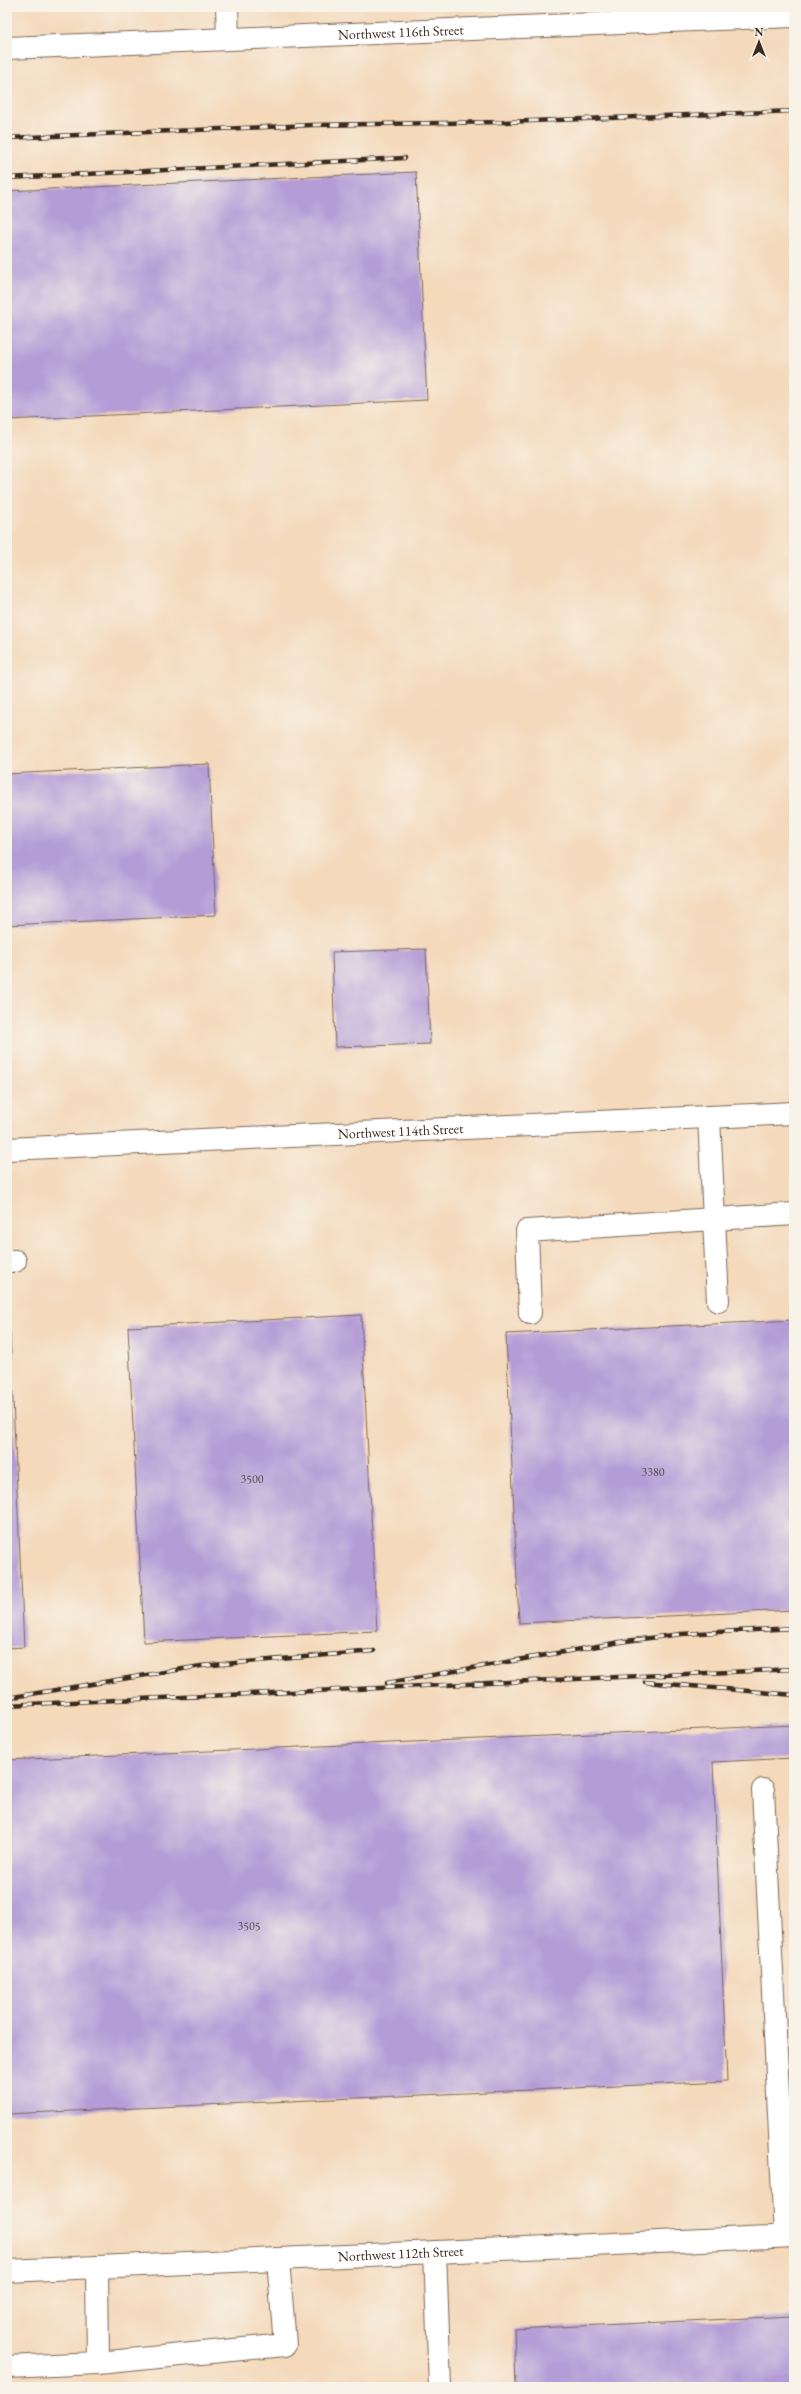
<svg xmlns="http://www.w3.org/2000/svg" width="801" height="2394" font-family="'EB Garamond',serif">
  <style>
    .building { fill: #b49dd7 }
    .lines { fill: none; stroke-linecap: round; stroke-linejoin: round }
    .minor-casing { stroke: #7c6755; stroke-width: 24 }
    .minor { stroke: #fff; stroke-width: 22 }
    .rail-casing { stroke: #3b2a1e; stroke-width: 4.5 }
    .rail { stroke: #f7f3e8; stroke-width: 3; stroke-dasharray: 9; stroke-linecap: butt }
    .labels { text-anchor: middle; stroke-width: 4; stroke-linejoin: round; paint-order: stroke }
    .number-label { font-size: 12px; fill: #59474c }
    .street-label { font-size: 14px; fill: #3b2a1e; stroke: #f7f3e8 }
  </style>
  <rect width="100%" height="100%" fill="#f7f3e8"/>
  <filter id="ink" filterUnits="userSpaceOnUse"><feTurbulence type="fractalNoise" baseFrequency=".025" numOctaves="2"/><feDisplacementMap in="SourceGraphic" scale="8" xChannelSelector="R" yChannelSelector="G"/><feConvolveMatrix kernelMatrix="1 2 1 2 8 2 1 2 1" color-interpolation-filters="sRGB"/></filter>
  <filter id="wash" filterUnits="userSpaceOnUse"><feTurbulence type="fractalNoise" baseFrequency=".012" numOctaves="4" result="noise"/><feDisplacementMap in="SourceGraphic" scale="16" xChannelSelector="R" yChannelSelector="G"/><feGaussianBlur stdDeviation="0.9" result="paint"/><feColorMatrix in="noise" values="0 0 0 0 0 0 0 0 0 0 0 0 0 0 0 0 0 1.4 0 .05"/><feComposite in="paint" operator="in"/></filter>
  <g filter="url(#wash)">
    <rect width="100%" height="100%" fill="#f4d9bb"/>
    <g id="blocks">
      <path class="building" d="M416 172 427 400 7 420V191Z
        M209 764 216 915 7 925V774Z
        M426 949 430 1044 335 1047 332 952Z
        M361 1315 377 1631 144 1642 128 1327Z
        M794 1320V1610L519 1623 506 1334Z
        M7 1332H10L24 1647 7 1648Z
        M794 1725V1758L713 1762 727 2081 7 2114V1760Z
        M794 2316V2387H516L514 2329Z"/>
    </g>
  </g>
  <g filter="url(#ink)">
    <use href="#blocks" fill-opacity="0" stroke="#7c6755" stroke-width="1"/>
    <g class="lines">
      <defs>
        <g id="minor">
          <path d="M227 7 228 39"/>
          <path id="s1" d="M7 48 794 16"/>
          <path d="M709 1117 718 1301"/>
          <path id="s2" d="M7 1149 794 1113"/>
          <path d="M7 1261H15"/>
          <path d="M530 1313 527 1231 794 1214"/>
          <path d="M763 1790 785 2236"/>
          <path d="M435 2252 440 2387"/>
          <path id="s3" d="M7 2271 794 2236"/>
          <path d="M98 2363 285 2345 278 2259"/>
          <path d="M7 2367 98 2363 97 2267"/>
        </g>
      </defs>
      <use href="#minor" class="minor-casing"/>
      <use href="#minor" class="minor"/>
      <defs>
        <path id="rail" d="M7 138 312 125 504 122 794 111
          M7 178 405 158
          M645 1682 794 1695
          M387 1683 626 1641 681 1634 794 1628
          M7 1698 201 1666 374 1651
          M7 1705 794 1669"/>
      </defs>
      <use href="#rail" class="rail-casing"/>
      <use href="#rail" class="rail"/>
    </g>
  </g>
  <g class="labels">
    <g class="number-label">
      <text x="653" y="1476">3380</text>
      <text x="252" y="1483">3500</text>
      <text x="249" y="1930">3505</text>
    </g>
    <g class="street-label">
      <text dy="5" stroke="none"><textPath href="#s1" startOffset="394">Northwest 116th Street</textPath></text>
      <text dy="5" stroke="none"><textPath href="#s2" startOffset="394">Northwest 114th Street</textPath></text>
      <text dy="5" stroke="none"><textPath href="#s3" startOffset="394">Northwest 112th Street</textPath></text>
    </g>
  </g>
  <rect width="801" height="2394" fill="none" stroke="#f7f3e8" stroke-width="24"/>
  <g transform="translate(759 42)" stroke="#f7f3e8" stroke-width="3" paint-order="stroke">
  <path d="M0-3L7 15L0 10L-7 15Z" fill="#3b2a1e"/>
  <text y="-6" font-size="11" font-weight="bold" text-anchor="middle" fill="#3b2a1e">N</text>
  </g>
</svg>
